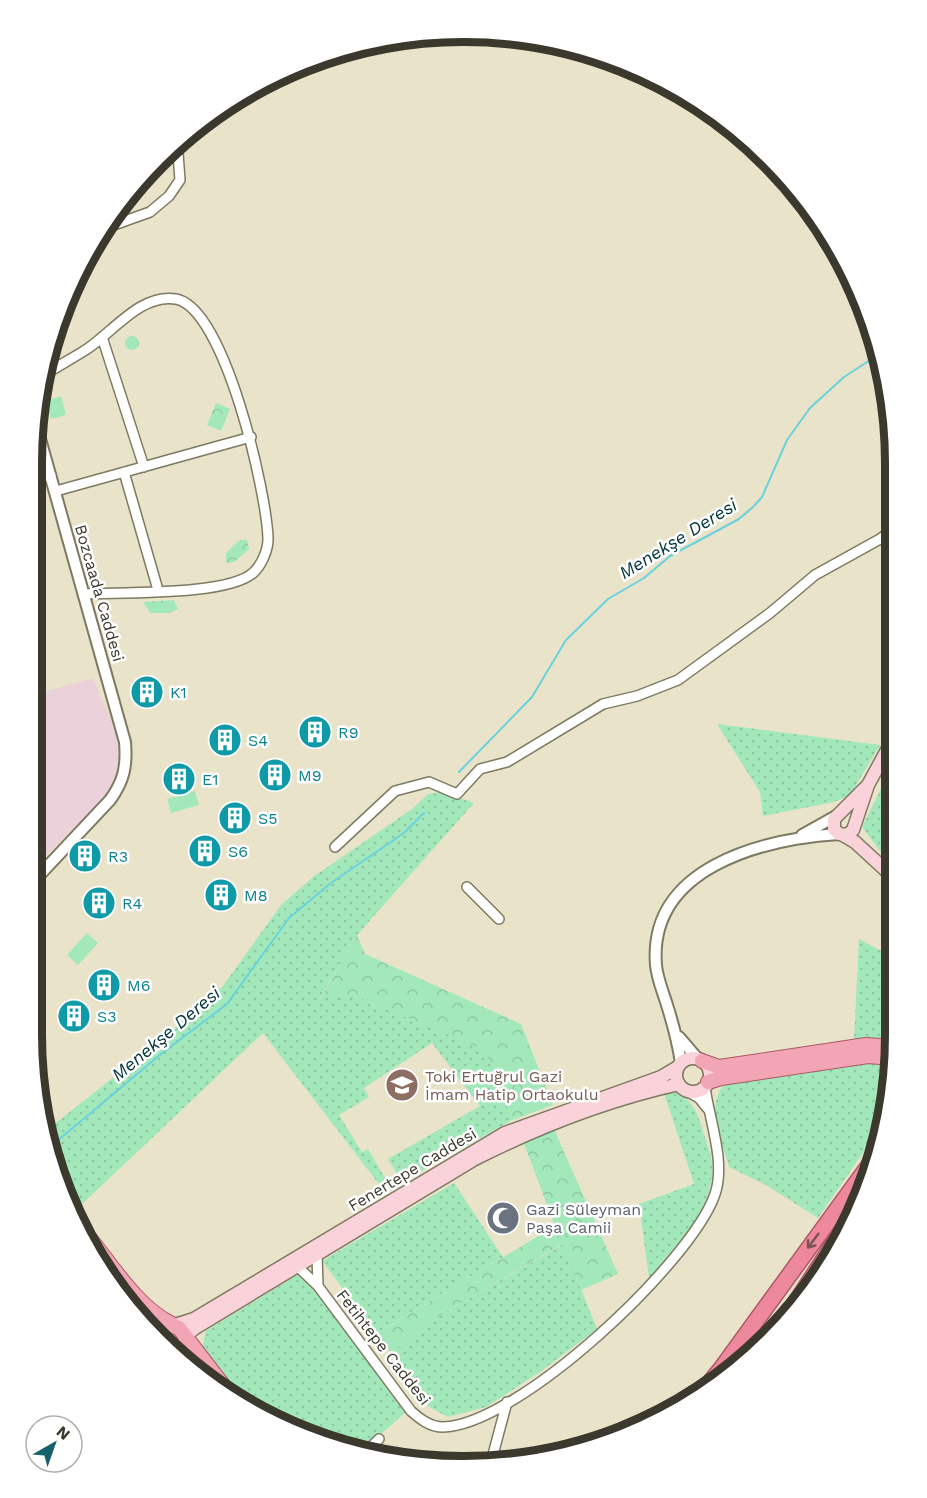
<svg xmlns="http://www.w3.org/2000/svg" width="927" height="1498" font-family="'Work Sans',sans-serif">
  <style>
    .commercial { fill: #ead1da }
    .grass { fill: url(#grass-dots) }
    .forest { fill: url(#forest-crowns) }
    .pitch { fill: #a3e8bb }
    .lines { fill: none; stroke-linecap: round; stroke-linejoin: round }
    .stream { stroke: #69d2de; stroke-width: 2 }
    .minor-casing { stroke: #7e7961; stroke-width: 12 }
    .tertiary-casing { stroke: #7e7961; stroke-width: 14 }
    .secondary-casing { stroke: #7e7961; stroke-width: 15 }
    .primary-casing { stroke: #ad5866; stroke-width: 16 }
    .trunk-casing { stroke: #ad5866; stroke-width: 18 }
    .minor { stroke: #fff; stroke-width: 9 }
    .tertiary { stroke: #fff; stroke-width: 10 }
    .secondary { stroke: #f9d2da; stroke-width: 12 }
    .primary { stroke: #f2a6b5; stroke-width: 14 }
    .trunk { stroke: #ee889c; stroke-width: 15 }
    .oneway { stroke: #7a5454 }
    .labels { text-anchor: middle; stroke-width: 5; stroke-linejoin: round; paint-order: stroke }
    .street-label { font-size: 16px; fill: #3b382e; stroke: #fff }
    .culture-label { font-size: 16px; fill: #0d838f; stroke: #fff; text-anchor: start }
    .education-label { font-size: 16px; fill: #785e54; stroke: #fff; text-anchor: start }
    .worship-label { font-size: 16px; fill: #5b616d; stroke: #fff; text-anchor: start }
    .water-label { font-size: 18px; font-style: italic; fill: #00353a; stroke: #fff }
    .rim { fill: none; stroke: #3b382e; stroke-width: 8 }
  </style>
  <defs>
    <pattern id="grass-dots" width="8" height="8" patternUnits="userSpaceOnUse" patternTransform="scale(1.5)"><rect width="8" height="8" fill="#a3e8bb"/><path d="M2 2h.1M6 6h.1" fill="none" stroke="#8dc8a1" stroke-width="1.8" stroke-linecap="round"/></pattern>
    <pattern id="forest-crowns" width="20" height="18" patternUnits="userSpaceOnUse" patternTransform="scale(1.5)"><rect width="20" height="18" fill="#a3e8bb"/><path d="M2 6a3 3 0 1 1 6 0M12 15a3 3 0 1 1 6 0" fill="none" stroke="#8dc8a1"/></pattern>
  </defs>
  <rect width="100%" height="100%" fill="#e9e3c9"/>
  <path class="commercial" d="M93 678 118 737 120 756 114 784 103 799 32 869 33 695Z"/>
  <path class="grass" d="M717 724 880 745 850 795 834 802 763 816 760 792Z
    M893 765V868L862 827Z
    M442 792 474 803 357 935 320 998 329 995H353L486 1050 512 1120 402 1182 388 1159 480 1106 432 1043 364 1088 369 1097 339 1115 362 1152 368 1149 391 1188 385 1192 263 1033 78 1208 54 1173 47 1130 173 1030 223 986 281 905 313 877 412 809 428 794Z
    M859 939 892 957V1037L854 1040Z
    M879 1060 892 1061V1091L883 1124 818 1218 766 1185 729 1167C722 1140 705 1108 724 1084Z
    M663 1090C687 1093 696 1106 702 1128 705 1139 711 1152 712 1164 715 1210 676 1245 649 1278L639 1204 694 1184Z
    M454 1183 503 1257 377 1333 322 1261Z
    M563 1244 597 1329 540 1372 486 1407 448 1417 429 1407 391 1353 444 1313Z
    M301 1273 406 1412 363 1450 325 1444 250 1407 202 1348 206 1331Z"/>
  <path class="forest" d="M125 343a7 7 0 1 1 14 0a7 7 0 1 1-14 0Z
    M216 403 230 409 221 431 207 425Z
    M240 540H247L249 549 234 562 226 563V553Z
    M174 600 178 609 169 613H150L143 602Z
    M357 935 365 954 521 1024 553 1105 512 1120 485 1050 353 995H329L320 999Z
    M554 1129 618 1274 581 1290 562 1244 444 1313 391 1353 377 1333 555 1226 523 1141Z"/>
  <path class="pitch" d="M61 396 66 415 51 419 46 401Z
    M195 791 199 805 171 813 167 799Z
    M87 933 98 943 78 965 67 955Z"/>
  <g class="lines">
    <path class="stream" d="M459 772 532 697 566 640 608 599 644 578 670 556 739 519 753 507 762 497 787 440 810 408 844 377 881 353
      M50 1147 161 1054 227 1004 289 918 331 883 404 833 424 813"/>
    <defs>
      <path id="minor" d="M99 238 111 226 150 212 169 196 180 180 177 140
        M102 337 144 467
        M44 375C58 366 73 358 87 349 113 332 141 293 176 299 225 308 267 494 268 539 268 550 262 564 254 572 230 596 121 592 85 594
        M124 472 158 590
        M35 479 51 475
        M56 491 251 437
        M335 847 395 791 429 782 457 794 480 769 507 762 603 704 637 696 678 680 770 613 815 575 880 539 894 528
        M467 887 499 919
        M687 1091 699 1098 707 1108
        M317 1255 318 1286
        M298 1267 318 1286 411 1411C420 1419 430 1427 443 1427 517 1426 692 1262 715 1194 726 1162 709 1119 705 1087
        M367 1451 379 1439
        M491 1462 507 1402"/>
      <path id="tertiary" d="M802 835 836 816
        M32 883 110 800C124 781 127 766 125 742L35 421
        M679 1037 697 1058
        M681 1063C678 1043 673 1024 667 1005 663 992 657 978 656 965 648 867 763 839 839 834"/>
      <path id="secondary" d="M868 785 834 819V829L839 834 847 835 853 830 868 785 893 739
        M843 835 855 842 893 877
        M676 1075a17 17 0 1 1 34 0a17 17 0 1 1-34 0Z
        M175 1325 194 1319 505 1133 661 1077 678 1067
        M184 1337 195 1328 473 1160C538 1127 608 1100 679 1084"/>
      <path id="primary" d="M702 1061 719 1067 866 1045 892 1047
        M708 1082 721 1078 868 1056 892 1058
        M88 1236C112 1265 137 1307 172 1324
        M155 1330 165 1324 179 1328 233 1398"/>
      <path id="trunk" d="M789 1313 863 1199
        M698 1397 721 1369 873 1160"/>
    </defs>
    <use href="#minor" class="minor-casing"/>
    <use href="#tertiary" class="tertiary-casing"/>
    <use href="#secondary" class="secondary-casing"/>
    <use href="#primary" class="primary-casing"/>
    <use href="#trunk" class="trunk-casing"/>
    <use href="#minor" class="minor"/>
    <use href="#tertiary" class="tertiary"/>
    <use href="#secondary" class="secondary"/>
    <use href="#primary" class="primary"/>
    <use href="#trunk" class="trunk"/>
  </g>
  <defs><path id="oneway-shaft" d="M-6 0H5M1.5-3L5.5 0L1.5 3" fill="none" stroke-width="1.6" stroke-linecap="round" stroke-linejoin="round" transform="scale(1.5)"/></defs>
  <use class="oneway" href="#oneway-shaft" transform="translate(813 1241) rotate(127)"/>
  <defs>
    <symbol id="building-disc" viewBox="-11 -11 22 22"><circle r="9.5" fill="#0f9aa8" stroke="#fff"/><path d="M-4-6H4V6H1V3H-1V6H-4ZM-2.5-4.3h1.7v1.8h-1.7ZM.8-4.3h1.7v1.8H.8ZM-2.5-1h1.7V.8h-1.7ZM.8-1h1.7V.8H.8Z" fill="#fff"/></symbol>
    <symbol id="school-disc" viewBox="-11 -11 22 22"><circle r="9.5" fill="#8d6e63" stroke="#fff"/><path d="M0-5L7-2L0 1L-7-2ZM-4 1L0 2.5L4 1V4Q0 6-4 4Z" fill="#fff"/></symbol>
    <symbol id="mosque-disc" viewBox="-11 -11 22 22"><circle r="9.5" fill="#6b7280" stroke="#fff"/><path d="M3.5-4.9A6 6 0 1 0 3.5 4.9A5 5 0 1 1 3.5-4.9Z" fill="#fff"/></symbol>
  </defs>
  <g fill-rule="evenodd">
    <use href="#building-disc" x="128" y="673" width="38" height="38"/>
    <use href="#building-disc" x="296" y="713" width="38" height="38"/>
    <use href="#building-disc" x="206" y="721" width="38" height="38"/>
    <use href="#building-disc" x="256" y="756" width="38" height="38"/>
    <use href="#building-disc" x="160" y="760" width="38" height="38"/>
    <use href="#building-disc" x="216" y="799" width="38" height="38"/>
    <use href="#building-disc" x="186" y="832" width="38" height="38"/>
    <use href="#building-disc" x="66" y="837" width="38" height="38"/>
    <use href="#building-disc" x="202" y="876" width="38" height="38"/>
    <use href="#building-disc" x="80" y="884" width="38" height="38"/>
    <use href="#building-disc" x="85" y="966" width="38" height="38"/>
    <use href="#building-disc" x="55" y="997" width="38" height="38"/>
    <use href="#school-disc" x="383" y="1066" width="38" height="38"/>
    <use href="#mosque-disc" x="484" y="1199" width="38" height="38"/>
  </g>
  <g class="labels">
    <g class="street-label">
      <text transform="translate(100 593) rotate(74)" y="6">Bozcaada Caddesi</text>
      <text transform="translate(412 1169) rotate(-31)" y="6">Fenertepe Caddesi</text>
      <text transform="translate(384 1347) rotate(52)" y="6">Fetihtepe Caddesi</text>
    </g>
    <g class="culture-label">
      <text x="170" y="698">K1</text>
      <text x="338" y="738">R9</text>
      <text x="248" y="746">S4</text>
      <text x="298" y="781">M9</text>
      <text x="202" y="785">E1</text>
      <text x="258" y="824">S5</text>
      <text x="228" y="857">S6</text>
      <text x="108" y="862">R3</text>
      <text x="244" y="901">M8</text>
      <text x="122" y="909">R4</text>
      <text x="127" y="991">M6</text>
      <text x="97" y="1022">S3</text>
    </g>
    <g class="education-label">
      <text x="425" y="1082">Toki Ertuğrul Gazi<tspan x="425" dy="18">İmam Hatip Ortaokulu</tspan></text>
    </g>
    <g class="worship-label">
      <text x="526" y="1215">Gazi Süleyman<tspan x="526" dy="18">Paşa Camii</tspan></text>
    </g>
    <g class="water-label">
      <text transform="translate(678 539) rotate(-32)" y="6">Menekşe Deresi</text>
      <text transform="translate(166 1034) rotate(-40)" y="6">Menekşe Deresi</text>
    </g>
  </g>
  <path d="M0 0H927V1498H0ZM463 42H464A421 421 0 0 1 885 463V1035A421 421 0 0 1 464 1456H463A421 421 0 0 1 42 1035V463A421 421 0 0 1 463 42Z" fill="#fff" fill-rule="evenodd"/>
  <path class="rim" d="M463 42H464A421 421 0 0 1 885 463V1035A421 421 0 0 1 464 1456H463A421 421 0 0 1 42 1035V463A421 421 0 0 1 463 42Z"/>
  <g transform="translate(54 1444) rotate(40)"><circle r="28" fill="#ffffff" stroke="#b1afab" stroke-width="1.5"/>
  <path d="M0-4.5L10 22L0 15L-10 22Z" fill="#14626c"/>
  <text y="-9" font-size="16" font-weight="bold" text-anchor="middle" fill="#3b382e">N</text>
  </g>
</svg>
